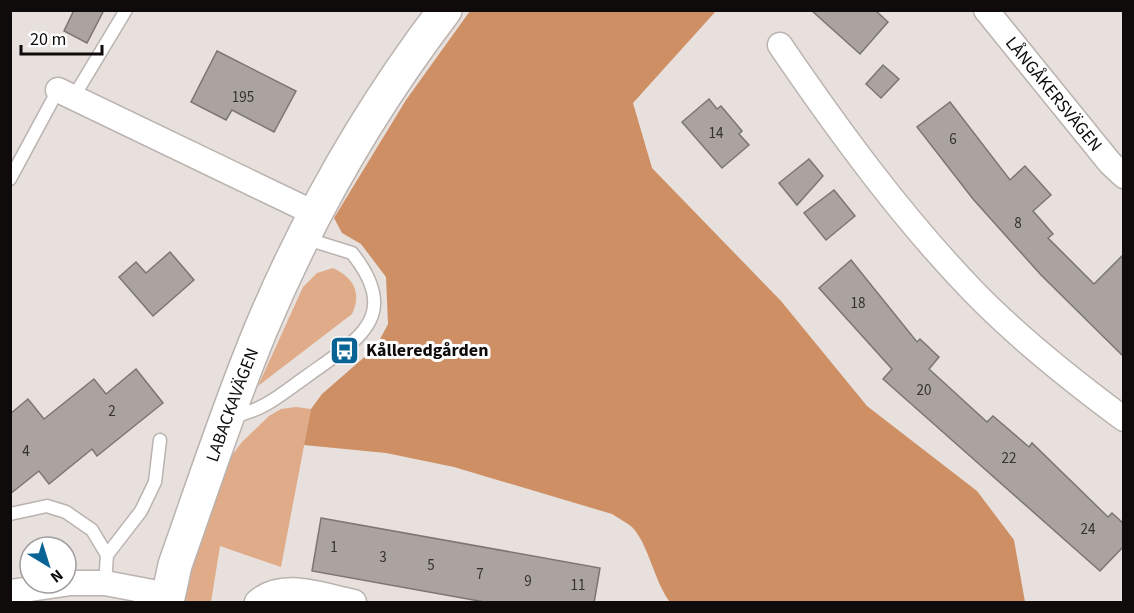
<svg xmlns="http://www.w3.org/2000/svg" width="1134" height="613" font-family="'Source Sans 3',sans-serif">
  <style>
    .green { fill: #e0ab89 }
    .forest { fill: #ce8f64 }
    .building { fill: #aaa39f; stroke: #7c7672; stroke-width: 1.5 }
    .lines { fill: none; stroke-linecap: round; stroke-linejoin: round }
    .lane-casing { stroke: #bab3af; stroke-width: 15 }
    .street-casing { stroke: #bab3af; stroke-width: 27 }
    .secondary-casing { stroke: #bab3af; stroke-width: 36 }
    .lane { stroke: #fff; stroke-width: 12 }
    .street { stroke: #fff; stroke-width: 24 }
    .secondary { stroke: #fff; stroke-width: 33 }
    .labels { text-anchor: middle; stroke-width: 6; stroke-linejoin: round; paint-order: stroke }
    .number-label { font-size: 15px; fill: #35312f }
    .street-label { font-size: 18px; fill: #0e0b0a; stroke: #fff }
    .poi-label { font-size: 18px; font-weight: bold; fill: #0e0b0a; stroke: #fff; text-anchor: start }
  </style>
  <rect width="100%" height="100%" fill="#e7e0dc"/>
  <path class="green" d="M333 268C354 278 362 293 352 314L258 386 303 287 317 273Z
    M296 407 311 409 281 567 220 546 211 602H178L220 471 242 442 269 416 281 409Z"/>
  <path class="forest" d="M470 11H716L633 103 652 168 781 301 867 406 977 491 1014 540 1025 602H670C654 581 649 545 632 527 626 522 618 518 612 514L454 467 386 453 304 445 311 409 322 394 376 347 388 324 386 277 361 244 342 233 334 218 406 100Z"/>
  <path class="building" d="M74 10H104L87 43 64 31Z
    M811 10H875L888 22 860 54Z
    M217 51 296 91 274 132 232 110 226 120 191 102Z
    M883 65 899 79 881 98 866 84Z
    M709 99 717 109 721 106 742 131 739 134 749 145 722 168 682 122Z
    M950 102 1010 180 1025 166 1051 195 1033 211 1053 234 1048 238 1094 284 1124 254V357L1041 275 973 199 917 127Z
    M809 159 823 176 797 205 779 183Z
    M834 190 855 216 826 240 804 213Z
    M170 252 194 280 153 316 119 277 136 262 146 273Z
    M851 260 917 342 920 339 939 357 929 369 987 422 993 416 1029 447 1032 443 1108 517 1112 513 1124 524V546L1100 571 883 379 892 369 819 288Z
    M136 369 163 403 97 456 92 449 49 484 39 471 10 494V414L28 399 44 419 94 379 106 394Z
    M321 518 600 568 594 603H490L312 571Z"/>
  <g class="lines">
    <defs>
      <path id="lane" d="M73 98 126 10
        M10 179 58 90
        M231 417C265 410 280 395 307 376 357 340 403 317 352 253L304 238
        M10 514 47 506 66 512 92 530 107 555 105 583
        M107 555 141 511 155 482 160 440"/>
      <g id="street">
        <path id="s1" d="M986 10 1110 163 1124 176"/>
        <path d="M780 45C838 130 900 215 971 289 1017 337 1070 379 1124 419"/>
        <path d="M58 90 316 214"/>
        <path d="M10 592 71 583H105L168 595"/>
        <path d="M257 602C283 579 323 596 354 602"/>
      </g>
      <g id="secondary">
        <path id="s2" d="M167 602 175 565C203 486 229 406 261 329 308 217 371 107 445 10"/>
      </g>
    </defs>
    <use href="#lane" class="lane-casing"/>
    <use href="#street" class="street-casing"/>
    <use href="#secondary" class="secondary-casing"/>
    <use href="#lane" class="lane"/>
    <use href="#street" class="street"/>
    <use href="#secondary" class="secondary"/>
  </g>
  <defs>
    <symbol id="bus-square" viewBox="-11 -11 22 22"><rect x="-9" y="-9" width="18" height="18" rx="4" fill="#096394" stroke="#fff"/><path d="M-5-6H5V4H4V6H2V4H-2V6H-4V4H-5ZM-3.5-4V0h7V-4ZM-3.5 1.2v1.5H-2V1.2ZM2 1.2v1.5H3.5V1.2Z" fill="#fff"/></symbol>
  </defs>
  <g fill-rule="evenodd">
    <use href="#bus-square" x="328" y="334" width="33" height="33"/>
  </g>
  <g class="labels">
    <g class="number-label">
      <text x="243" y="102">195</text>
      <text x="716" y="138">14</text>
      <text x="953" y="144">6</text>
      <text x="1018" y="228">8</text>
      <text x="858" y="308">18</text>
      <text x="924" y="395">20</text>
      <text x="112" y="416">2</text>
      <text x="26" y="456">4</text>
      <text x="1009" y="463">22</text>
      <text x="1088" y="534">24</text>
      <text x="334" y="552">1</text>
      <text x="383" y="562">3</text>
      <text x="431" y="570">5</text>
      <text x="480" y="579">7</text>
      <text x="528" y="586">9</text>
      <text x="578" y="590">11</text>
    </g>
    <g class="street-label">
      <text dy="6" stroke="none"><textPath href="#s1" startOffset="108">LÅNGÅKERSVÄGEN</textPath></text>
      <text dy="6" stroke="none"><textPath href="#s2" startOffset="208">LABACKAVÄGEN</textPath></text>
    </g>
    <g class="poi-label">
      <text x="366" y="356">Kålleredgården</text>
    </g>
  </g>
  <rect width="1134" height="613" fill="none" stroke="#0e0b0a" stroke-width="24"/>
  <g transform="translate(48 565) rotate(142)"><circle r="28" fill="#ffffff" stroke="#9f9d9d" stroke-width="1.5"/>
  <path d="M0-4.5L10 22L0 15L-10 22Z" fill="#096394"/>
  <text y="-9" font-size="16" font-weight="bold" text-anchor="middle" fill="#0e0b0a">N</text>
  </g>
  <path d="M21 45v9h81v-9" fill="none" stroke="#0e0b0a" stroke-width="3"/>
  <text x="30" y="45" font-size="18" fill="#0e0b0a" stroke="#ffffff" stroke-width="4.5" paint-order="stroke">20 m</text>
</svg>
